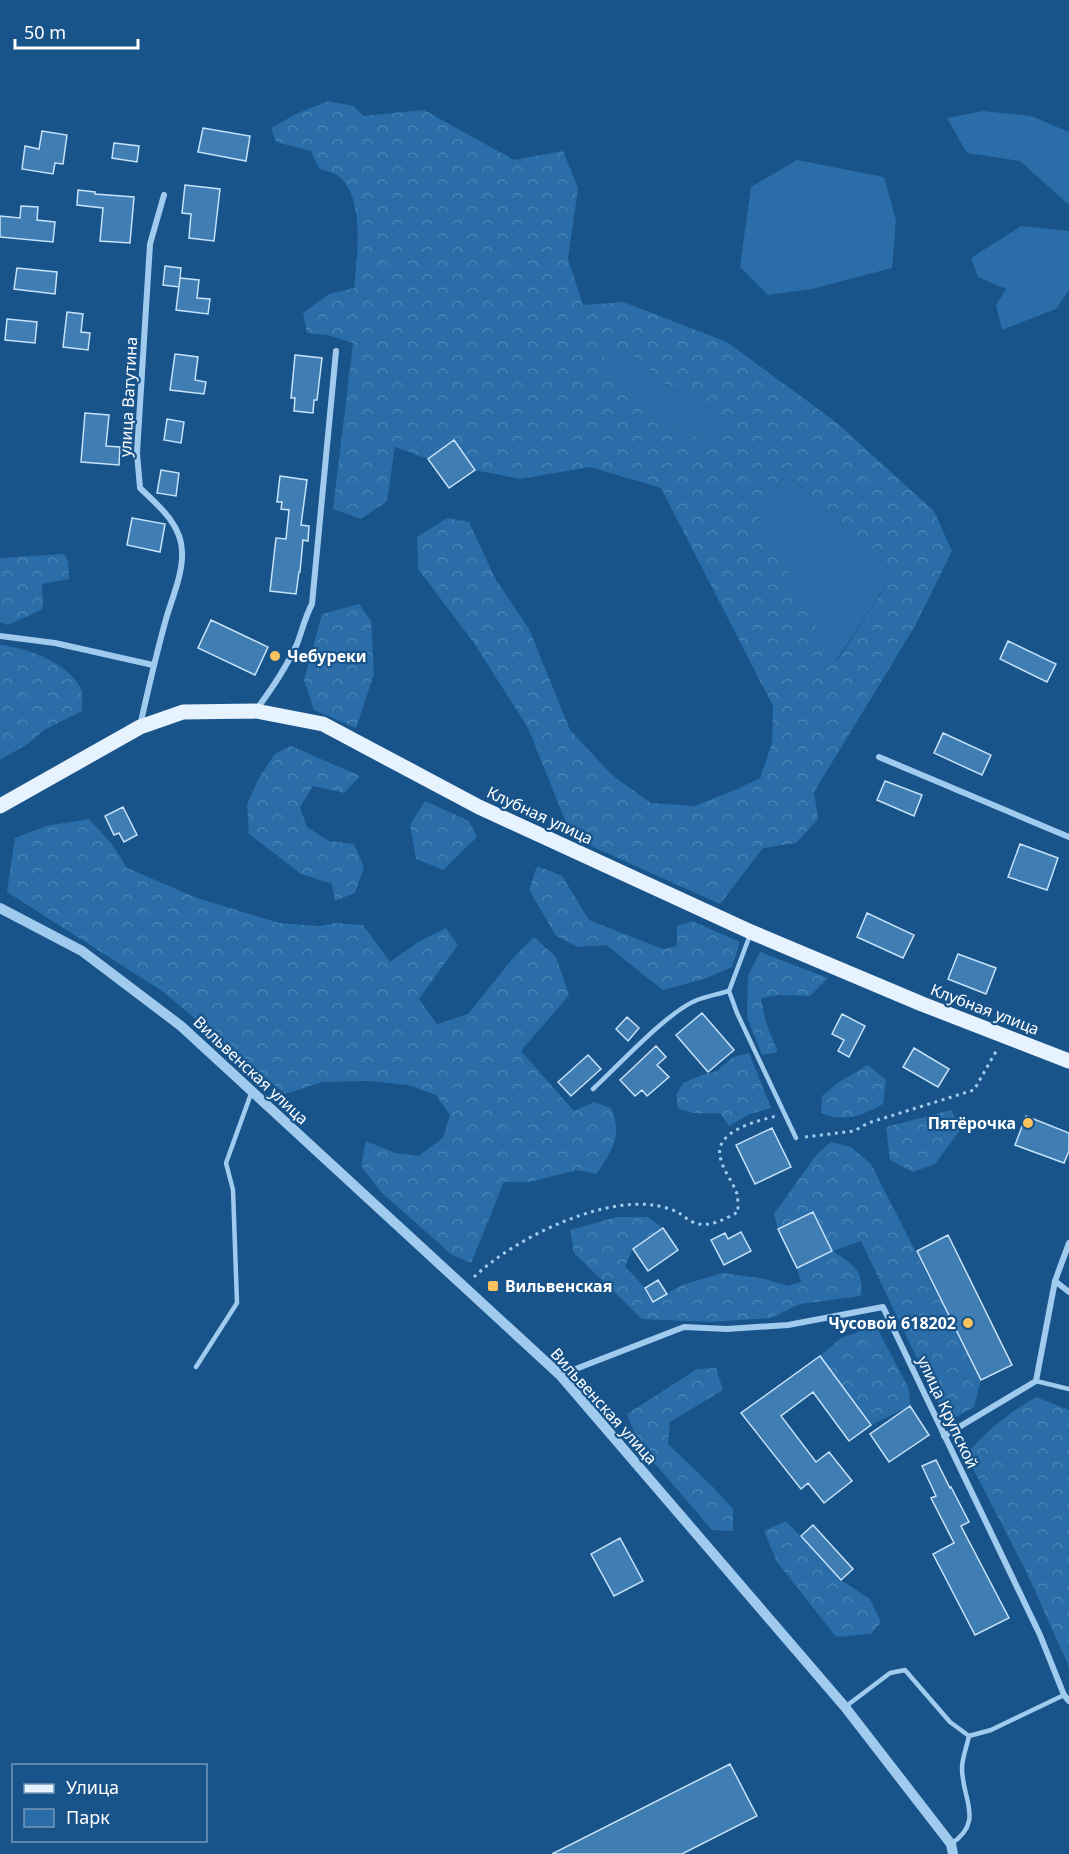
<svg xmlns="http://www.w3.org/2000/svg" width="1069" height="1854" font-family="'Noto Sans',sans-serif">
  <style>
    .green { fill: #2a6da8 }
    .forest { fill: url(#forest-crowns); fill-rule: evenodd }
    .building { fill: #407db2; stroke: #c6e2fa; stroke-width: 1.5 }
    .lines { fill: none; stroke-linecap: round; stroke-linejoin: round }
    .path { stroke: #a0caee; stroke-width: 3; stroke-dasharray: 3 4.5; stroke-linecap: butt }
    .service { stroke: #a0caee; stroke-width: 4.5 }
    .minor { stroke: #a0caee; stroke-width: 6 }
    .tertiary { stroke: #a0caee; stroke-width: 10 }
    .primary { stroke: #e7f2ff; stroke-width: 15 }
    .poi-dot { fill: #ffc35d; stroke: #185389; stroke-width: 2 }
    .labels { text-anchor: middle; stroke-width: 4.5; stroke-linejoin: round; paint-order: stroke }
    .street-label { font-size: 16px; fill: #fff; stroke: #185389 }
    .poi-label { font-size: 16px; font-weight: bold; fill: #fff; stroke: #185389; text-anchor: start }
  </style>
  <defs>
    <pattern id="forest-crowns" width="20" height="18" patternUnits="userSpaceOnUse" patternTransform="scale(1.5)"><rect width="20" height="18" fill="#2a6da8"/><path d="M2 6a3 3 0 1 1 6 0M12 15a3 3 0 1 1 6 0" fill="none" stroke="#4a83b5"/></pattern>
  </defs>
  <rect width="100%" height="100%" fill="#185389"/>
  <path class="green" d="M983 111 1031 116 1069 132V205L1020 161 967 153 947 118Z
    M797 160 884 177 896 220 892 268 812 289 768 295 740 267 751 187Z
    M1021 226 1069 231V290L1056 309 1002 330 996 305 1006 289 978 277 971 258Z
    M628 352 665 384 714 410 721 437 705 441 658 414 615 381 603 356Z
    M788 474 894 574 835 662 755 511Z"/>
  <path class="forest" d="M328 101 354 106 363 116 424 110 514 160 563 151 578 188 568 259 583 305 623 302 727 342 837 423 934 511 952 551 915 626 814 792 818 819 796 843 763 848 720 904 593 847 569 830 528 728 474 643 418 569 417 537 447 518 469 522 496 580 529 629 570 730 612 775 651 803 694 806 735 790 760 778 772 743 773 706 661 488 590 467 520 479 475 470 454 441 428 459 395 447 387 501 361 519 333 509 353 343 327 335 307 333 303 313 329 294 354 288C357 256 365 203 341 178 336 173 326 171 319 169L311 151 276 142 271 128 298 113ZM628 352 665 384 714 410 720 436 705 441 658 414 615 381 603 356ZM788 474 894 574 836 662 755 511Z
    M64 554 68 561 69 579 42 584 43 609 8 625 0 622V558Z
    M359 604 371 621 374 674 356 728 314 710 304 680 322 614Z
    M0 645C25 647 68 663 80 687 83 693 82 704 82 711L44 730 29 743 0 760Z
    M291 746 360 776 344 793 313 786 300 807 307 827 329 841 354 844 364 867 355 893 335 901 332 884 301 874 249 834 247 804 259 778 275 754Z
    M425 801 469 821 477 837 443 870 416 859 410 825Z
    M89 819 111 843 127 868 197 898 279 923 319 926 335 923 363 925 390 962 418 942 446 928 458 945 419 999 437 1024 468 1014 513 958 534 937 556 957 569 995 521 1051 574 1111 594 1102 611 1108C623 1136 612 1151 596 1174L578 1170 529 1182H504L471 1263 452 1255 381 1192 361 1166 366 1141 395 1153 418 1156 443 1138 450 1115 436 1095 408 1085 368 1081 323 1082 285 1094 162 991 7 892 15 838 46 826Z
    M537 866 562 876 589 920 663 949 677 946V926L692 921 740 942 732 967 707 978 663 990 606 945 578 947 556 936 529 890Z
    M760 952 828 978 810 996 778 995 761 998 766 1023 778 1052 762 1055 747 1017 748 975Z
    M749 1053 771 1108 750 1114 729 1126 721 1114C704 1112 694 1116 678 1108L676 1095 683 1083 702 1075 717 1071 733 1057Z
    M868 1065 886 1080 883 1104C861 1116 845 1123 821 1113L822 1096 839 1082Z
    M951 1110 961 1129 935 1164 913 1172 890 1160 886 1127Z
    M831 1142 851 1147 871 1164 981 1380 974 1407 954 1418 944 1415 861 1241 833 1251C853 1264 864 1271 861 1296L800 1304 771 1318 710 1322 642 1319 574 1253 570 1230 617 1217H648L663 1228 633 1249 625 1266 645 1288 653 1301 682 1285 723 1273 765 1279 788 1286 801 1282 797 1268 832 1251 813 1212 778 1229 774 1214 817 1154Z
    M876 1326 909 1389 910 1406 871 1425 820 1356 841 1338Z
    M716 1368 723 1390 670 1422 668 1444 712 1486 733 1509V1531L712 1530 639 1445 627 1414 697 1369Z
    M1036 1397 1069 1410V1667L1027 1573 966 1455C986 1430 1009 1413 1036 1397Z
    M786 1521 841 1580 870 1599 881 1622 871 1634 836 1637 777 1562 764 1531Z"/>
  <path class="building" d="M203 128 250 136 246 161 198 152Z
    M42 131 67 135 63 164 55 163 53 174 22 169 25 146 39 149Z
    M114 143 139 146 137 162 112 158Z
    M185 185 220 189 214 241 189 238 191 214 182 213Z
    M78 190 95 192V194L134 197 130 243 100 241 103 208 77 205Z
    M21 206 38 207 37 220 55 222 53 242 0 237V216L20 218Z
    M165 266 181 268 179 287 163 285Z
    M17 268 57 272 55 294 14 289Z
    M180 278 199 280 197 298 210 299 208 314 176 310Z
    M67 312 83 314 81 332 90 333 88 350 63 347Z
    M7 319 37 322 35 343 5 340Z
    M175 354 198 357 195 380 206 382 204 394 170 390Z
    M295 355 322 358 317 400H314L313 413 294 411 295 398H291Z
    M85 413 109 415 106 446 120 447 119 465 81 462Z
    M167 419 184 422 181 443 164 440Z
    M454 440 475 470 449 488 428 459Z
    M161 470 179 473 176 496 157 493Z
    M280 476 307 480 301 525 309 526 308 541 303 540 300 572H299L296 594 270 591 276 538 286 539 289 510 281 509 282 502H277Z
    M132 518 165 524 160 552 127 545Z
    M211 620 268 647 255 675 198 648Z
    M1008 641 1056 664 1047 682 1000 659Z
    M943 733 991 755 982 775 934 753Z
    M885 781 922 795 914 816 877 800Z
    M123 807 137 835 124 842 119 833 114 835 105 816Z
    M1020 844 1058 858 1047 890 1008 877Z
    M867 913 914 935 903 958 857 937Z
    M958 954 996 968 986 994 948 979Z
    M702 1013 734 1050 708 1072 676 1035Z
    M842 1014 865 1026 849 1057 838 1051 844 1040 832 1034Z
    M627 1017 639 1028 628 1041 616 1029Z
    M656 1046 666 1057 657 1065 669 1077 647 1096 642 1090 635 1096 620 1080Z
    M914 1048 949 1069 938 1087 903 1067Z
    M588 1055 601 1069 571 1096 558 1082Z
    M1026 1116 1069 1133V1151L1064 1163 1015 1145Z
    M772 1128 791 1167 755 1184 736 1145Z
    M813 1212 832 1251 797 1268 778 1229Z
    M663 1228 678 1250 648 1271 633 1249Z
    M741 1232 751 1251 724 1265 711 1240 725 1233 728 1239Z
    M948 1235 1012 1365 981 1380 917 1251Z
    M658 1280 667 1294 653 1302 645 1288Z
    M820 1356 871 1425 849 1441 813 1392 781 1416 816 1462 829 1452 852 1481 824 1503 808 1483 801 1489 741 1413Z
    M910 1406 929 1435 889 1462 870 1434Z
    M936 1460 950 1488 951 1487 969 1522 961 1526 1009 1618 975 1635 933 1554 954 1543 931 1498 936 1496 922 1466Z
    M813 1525 853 1569 841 1580 801 1536Z
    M620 1538 643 1581 614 1596 591 1554Z
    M730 1764 757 1816 682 1854H552Z"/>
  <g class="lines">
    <path class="path" d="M805 1137 854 1131 868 1123 974 1090 998 1048
      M474 1277C514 1239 597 1198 653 1205 661 1206 672 1209 679 1213 684 1216 689 1221 695 1223 709 1228 725 1219 738 1212 738 1207 738 1199 737 1194 733 1182 724 1172 721 1160 711 1131 758 1121 776 1116"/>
    <path class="service" d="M750 935 729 991 737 1013 796 1138
      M593 1089C619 1065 667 1012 697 1000 707 996 719 994 729 991
      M196 1367 237 1303 233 1190 226 1163 252 1091
      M1036 1381 1069 1389
      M845 1707 890 1673 905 1670 950 1722 969 1736 991 1730 1064 1695
      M951 1844C985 1821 962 1800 962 1768 962 1758 967 1746 969 1736"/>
    <path class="minor" d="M0 636 55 643 153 665
      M256 710C271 690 286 668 297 644 302 631 305 617 312 604L336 351
      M140 726C148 690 156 655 166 619 172 598 183 574 182 552 182 525 158 505 140 488L137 453 150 244 164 195
      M879 757 1069 837
      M1055 1281 1069 1292
      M560 1375 684 1327 727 1329 788 1325 883 1307 1040 1635 1064 1695 1069 1701
      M944 1436 1036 1381 1055 1281 1069 1243"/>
    <path class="tertiary" d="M0 908 82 951 181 1026 560 1375 845 1707 951 1844 953 1854"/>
    <path class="primary" d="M0 806 140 727 183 712 256 711 323 724 479 807 751 932 922 1004 1069 1061"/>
  </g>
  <g class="poi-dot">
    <circle cx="275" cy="656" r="6"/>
    <circle cx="1028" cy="1123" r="6"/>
    <rect x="487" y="1280" width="12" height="12" rx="3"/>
    <circle cx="968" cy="1323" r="6"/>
  </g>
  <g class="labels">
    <g class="street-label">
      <text transform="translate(128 397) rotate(-87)" y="6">улица Ватутина</text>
      <text transform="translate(540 815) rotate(25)" y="6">Клубная улица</text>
      <text transform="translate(985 1009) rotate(21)" y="6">Клубная улица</text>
      <text transform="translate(251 1070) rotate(43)" y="6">Вильвенская улица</text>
      <text transform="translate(604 1406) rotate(48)" y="6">Вильвенская улица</text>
      <text transform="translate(948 1412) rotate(65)" y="6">улица Крупской</text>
    </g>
    <g class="poi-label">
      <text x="287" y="662">Чебуреки</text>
      <text x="1016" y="1129" text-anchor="end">Пятёрочка</text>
      <text x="505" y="1292">Вильвенская</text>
      <text x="956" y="1329" text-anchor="end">Чусовой 618202</text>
    </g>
  </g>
  <rect x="12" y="1764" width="195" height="78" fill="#185389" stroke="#7498b8" stroke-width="1.5"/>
  <rect x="24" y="1784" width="30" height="9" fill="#e7f2ff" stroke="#7498b8" stroke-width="1.5"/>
  <text x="66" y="1794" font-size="18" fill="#ffffff">Улица</text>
  <rect x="24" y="1809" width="30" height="18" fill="#2a6da8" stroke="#7498b8" stroke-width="1.5"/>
  <text x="66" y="1824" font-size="18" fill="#ffffff">Парк</text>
  <path d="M15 39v9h123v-9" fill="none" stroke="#ffffff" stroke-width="3"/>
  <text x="24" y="39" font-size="18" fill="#ffffff" stroke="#185389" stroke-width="4.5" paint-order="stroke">50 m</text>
</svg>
